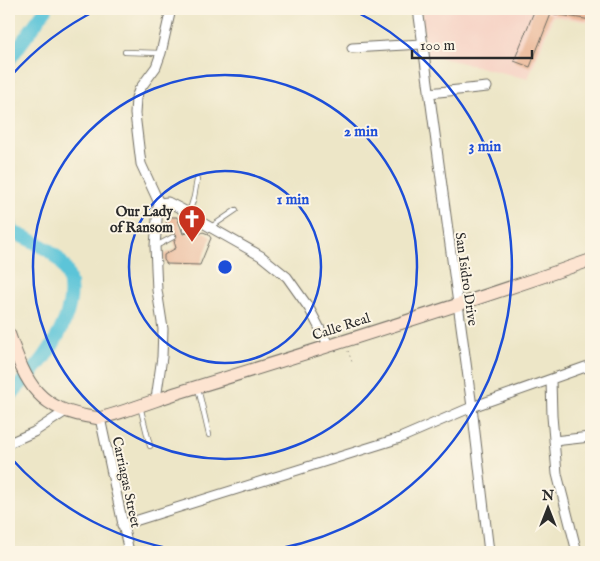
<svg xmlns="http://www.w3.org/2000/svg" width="600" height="561" font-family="'IM FELL English',serif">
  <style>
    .built { fill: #f6d2c4 }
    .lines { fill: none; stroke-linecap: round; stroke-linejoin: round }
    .river { stroke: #5cc4d8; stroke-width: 14 }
    .building { fill: #eab595 }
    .lane-casing { stroke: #6f6c62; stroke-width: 6 }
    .street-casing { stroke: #6f6c62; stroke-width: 11 }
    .secondary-casing { stroke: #6f6c62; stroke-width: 14 }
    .path { stroke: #6f6c62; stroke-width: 1; stroke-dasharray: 1 4; stroke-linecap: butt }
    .lane { stroke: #fff; stroke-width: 4.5 }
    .street { stroke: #fff; stroke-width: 9 }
    .secondary { stroke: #fde4d1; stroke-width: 12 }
    .ring { fill: none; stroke: #1d4ed8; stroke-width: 2.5 }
    .labels { text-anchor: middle; stroke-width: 4; stroke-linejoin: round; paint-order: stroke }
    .poi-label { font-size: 14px; font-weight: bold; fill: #2b2b2b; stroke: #fcf5e5; text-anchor: end }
    .street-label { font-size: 14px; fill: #2b2b2b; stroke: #fcf5e5 }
    .centre { fill: #1d4ed8; stroke: #fcf5e5; stroke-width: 2.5 }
    .ring-label { font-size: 15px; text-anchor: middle; font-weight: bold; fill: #1d4ed8; stroke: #fcf5e5; stroke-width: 4; stroke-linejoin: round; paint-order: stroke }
  </style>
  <rect width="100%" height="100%" fill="#fcf5e5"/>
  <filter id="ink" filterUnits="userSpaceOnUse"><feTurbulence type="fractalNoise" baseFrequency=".02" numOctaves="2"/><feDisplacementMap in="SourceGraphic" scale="10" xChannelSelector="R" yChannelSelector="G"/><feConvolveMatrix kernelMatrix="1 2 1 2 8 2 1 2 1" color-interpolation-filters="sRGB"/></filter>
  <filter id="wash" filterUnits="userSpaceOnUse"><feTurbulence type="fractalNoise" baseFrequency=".0096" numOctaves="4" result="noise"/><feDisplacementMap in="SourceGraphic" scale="20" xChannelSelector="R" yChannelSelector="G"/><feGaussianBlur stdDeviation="1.12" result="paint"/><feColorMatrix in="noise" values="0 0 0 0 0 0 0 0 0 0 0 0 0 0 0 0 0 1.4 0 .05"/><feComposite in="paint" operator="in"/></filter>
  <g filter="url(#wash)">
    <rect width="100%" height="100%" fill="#ede6c7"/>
    <path class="built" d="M421 9H591V22L553 16 528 79 426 54Z"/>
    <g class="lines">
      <path class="river" d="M9 60 46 9
        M9 220 12 232C29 239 53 249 63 265 84 298 56 345 34 370 26 379 16 387 9 398"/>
    </g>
    <g id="blocks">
      <path class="building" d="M535 9 551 14 530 67 514 61Z
        M555 9H591V20L554 14Z
        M170 217H177L183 234 188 233 192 238 203 232 208 234 211 238 200 265 167 264 164 260V255L176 248 174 241 177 236 166 223Z"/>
    </g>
  </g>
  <g filter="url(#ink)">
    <use href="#blocks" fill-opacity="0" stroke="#6f6c62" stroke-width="1"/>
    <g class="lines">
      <defs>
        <path id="lane" d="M125 52 161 53
          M189 213 194 197 197 180
          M211 227 236 210
          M185 230 201 222
          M156 246 173 237
          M198 388 209 435
          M140 406 150 446"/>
        <path id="street" d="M418 9 472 407 489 552
          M352 48 422 44
          M429 93 487 87
          M159 203 141 164 135 114 136 98 139 90 156 67 161 53 171 9
          M551 380 552 416 557 474 577 552
          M156 399 162 357 163 329 157 290 155 246 158 207 159 203 168 202 189 213 201 222 261 256 287 277 309 308 329 346
          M100 418 129 552
          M554 441 590 437
          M9 443 34 432 66 411
          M122 525 400 438 472 407 591 365"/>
        <path id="secondary" d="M9 334C27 386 38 410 97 418 106 419 166 396 180 392 318 350 455 307 591 260"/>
      </defs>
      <use href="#lane" class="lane-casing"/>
      <use href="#street" class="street-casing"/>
      <use href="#secondary" class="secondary-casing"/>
      <path class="path" d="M348 351 352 362"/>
      <use href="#lane" class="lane"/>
      <use href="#street" class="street"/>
      <use href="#secondary" class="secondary"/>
    </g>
  </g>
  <g class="ring">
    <circle cx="225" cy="267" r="96"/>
    <circle cx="225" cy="267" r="192"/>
    <path d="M193 552A287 287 0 0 1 10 457M10 77A287 287 0 0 1 99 9M351 9A287 287 0 0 1 257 552"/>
  </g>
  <defs>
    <symbol id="church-pin" viewBox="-11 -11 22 30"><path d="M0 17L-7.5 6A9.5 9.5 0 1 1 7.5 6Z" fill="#c8321e" stroke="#fcf5e5"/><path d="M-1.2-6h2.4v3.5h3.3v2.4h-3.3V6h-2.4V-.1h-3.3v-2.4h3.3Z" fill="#fff"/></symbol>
  </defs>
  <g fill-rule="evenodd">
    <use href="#church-pin" x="176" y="203" width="32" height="43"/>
  </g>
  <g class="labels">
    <g class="poi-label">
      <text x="173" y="216">Our Lady<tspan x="173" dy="16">of Ransom</tspan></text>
    </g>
    <g class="street-label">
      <text transform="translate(467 279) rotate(82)" y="5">San Isidro Drive</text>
      <text transform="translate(341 326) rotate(-18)" y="5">Calle Real</text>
      <text transform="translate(127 482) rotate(78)" y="5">Carriagas Street</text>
    </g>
  </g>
  <circle cx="225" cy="267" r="8" class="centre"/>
  <g class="ring-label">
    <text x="361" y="136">2 min</text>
    <text x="485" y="151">3 min</text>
    <text x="293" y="204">1 min</text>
  </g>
  <rect width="600" height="561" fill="none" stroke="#fcf5e5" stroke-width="30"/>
  <g transform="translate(548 508)" stroke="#fcf5e5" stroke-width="4" paint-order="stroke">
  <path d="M0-4L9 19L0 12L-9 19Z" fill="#2b2b2b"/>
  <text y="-8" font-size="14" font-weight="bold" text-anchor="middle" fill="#2b2b2b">N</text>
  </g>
  <path d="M412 50v8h120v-8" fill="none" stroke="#2b2b2b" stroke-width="2.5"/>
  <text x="420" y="50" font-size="15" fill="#2b2b2b" stroke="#fcf5e5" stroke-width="4" paint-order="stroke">100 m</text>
</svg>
